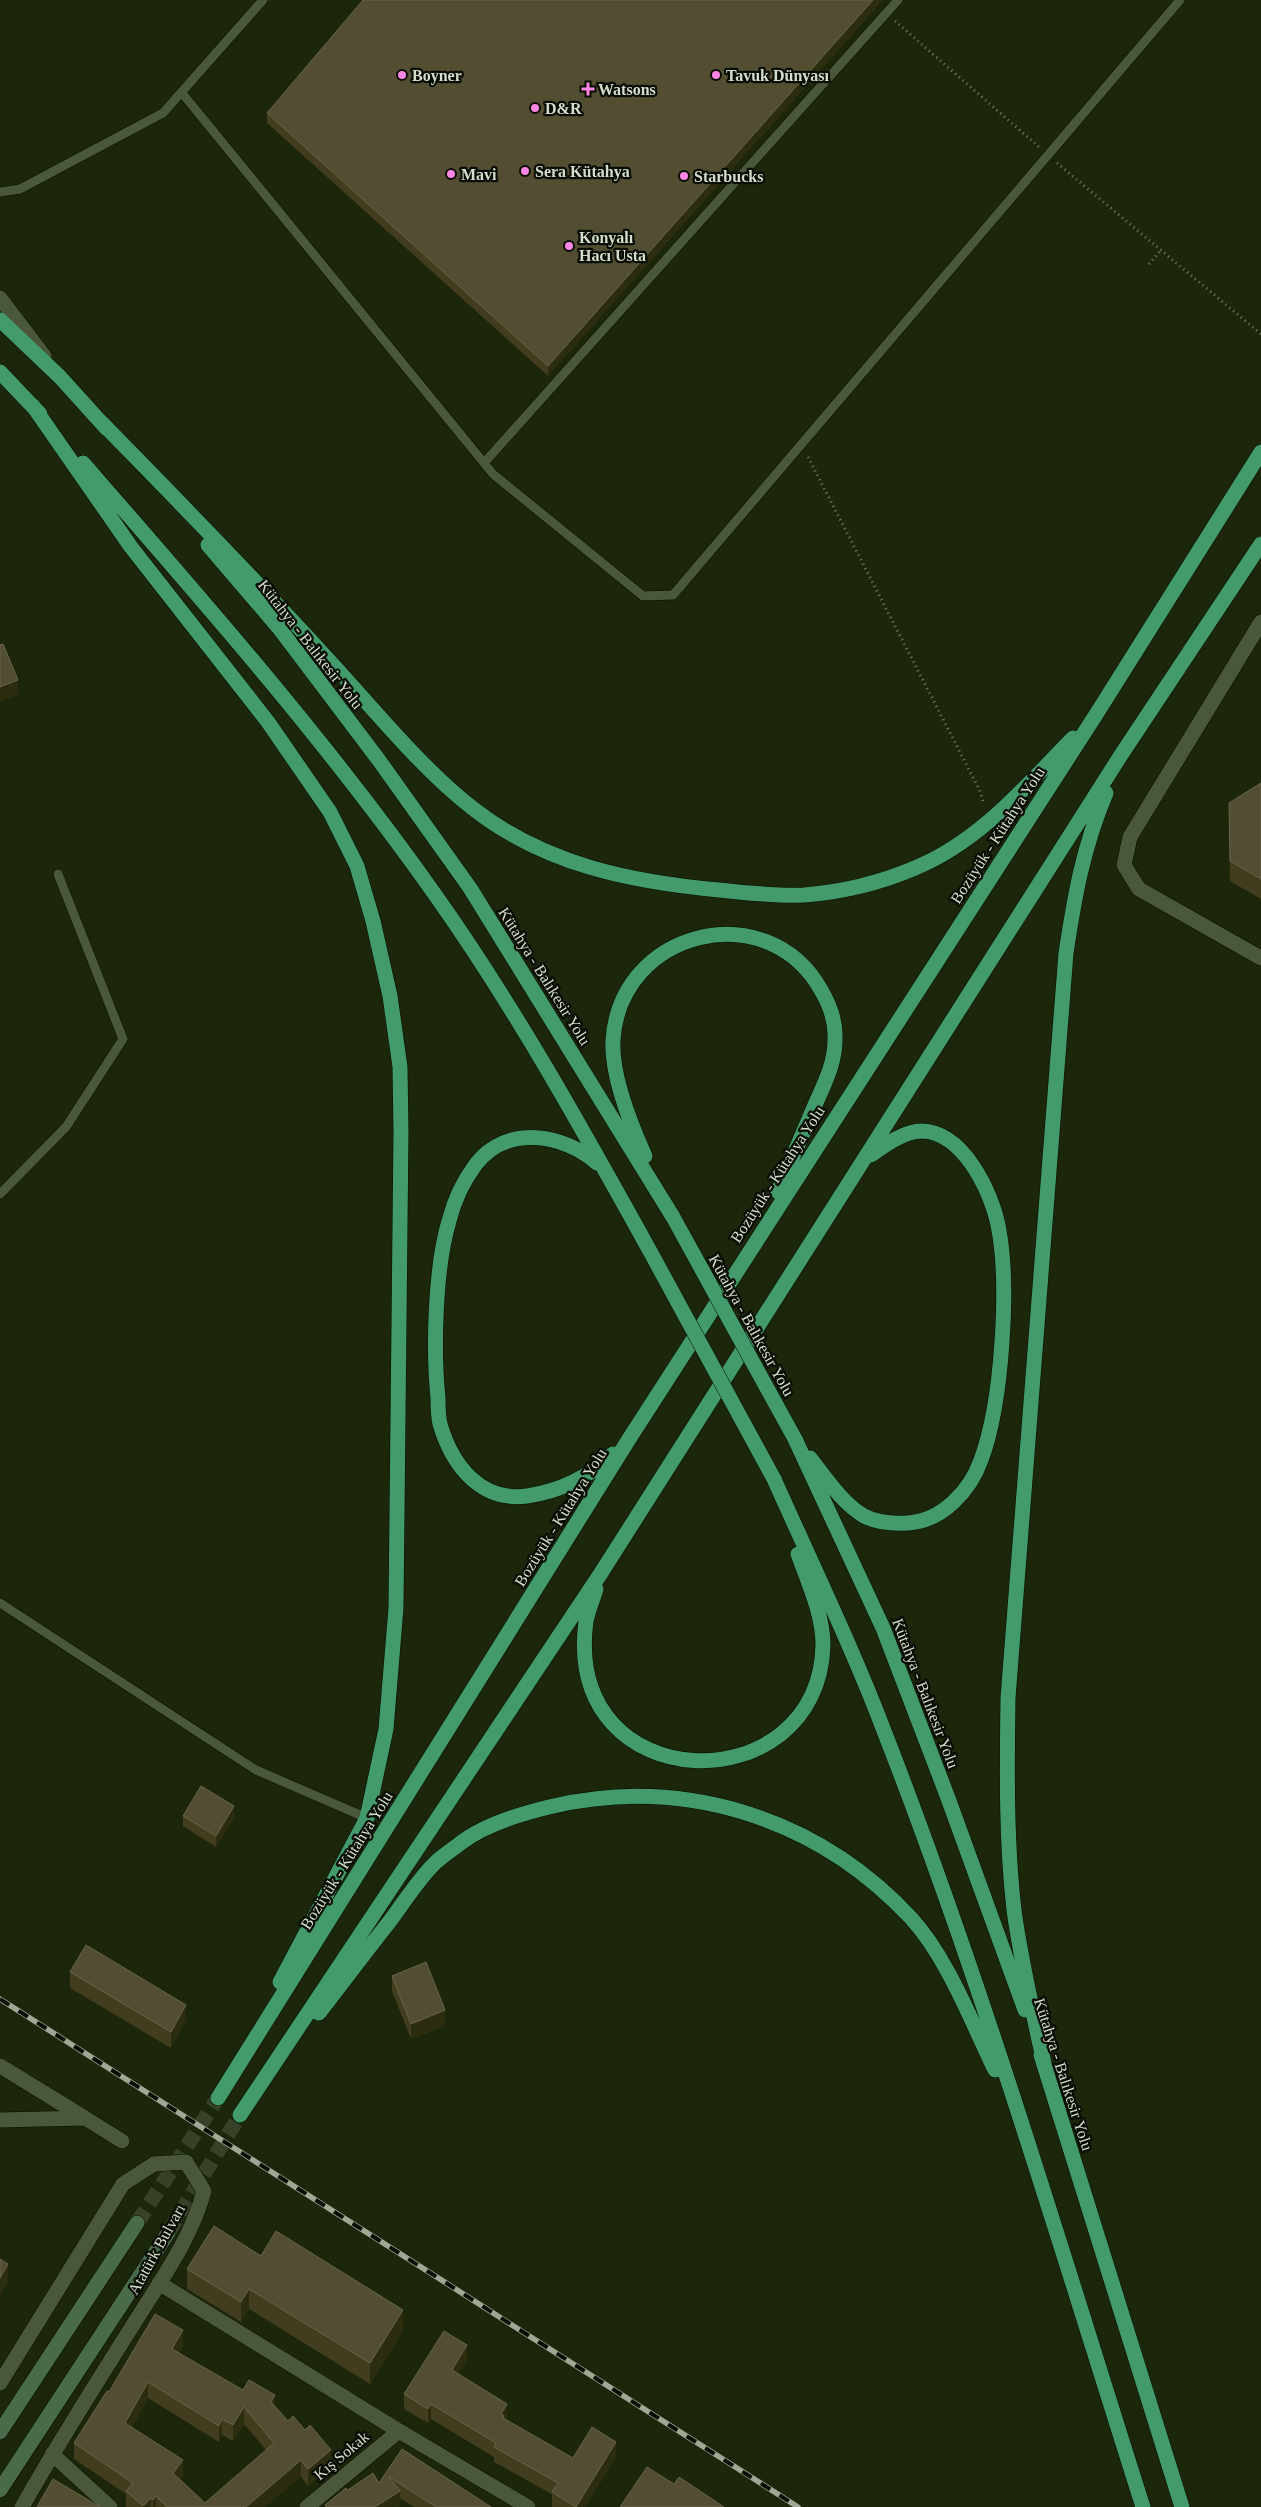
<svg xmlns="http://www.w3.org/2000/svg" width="1261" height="2507" font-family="Georgia,serif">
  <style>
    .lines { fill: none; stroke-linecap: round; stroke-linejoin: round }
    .secondary-tunnel { stroke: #374127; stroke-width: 15; stroke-dasharray: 15 8; stroke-linecap: butt }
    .lane-casing { stroke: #060e00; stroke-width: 10 }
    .street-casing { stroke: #060e00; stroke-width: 16 }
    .secondary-casing { stroke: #060e00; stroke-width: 16 }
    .highway-casing { stroke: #060e00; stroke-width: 16 }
    .path { stroke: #767f69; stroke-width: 3; stroke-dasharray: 1 4; stroke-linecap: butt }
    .lane { stroke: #4b573a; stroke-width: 9 }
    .street { stroke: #4b573a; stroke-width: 15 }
    .secondary { stroke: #496b49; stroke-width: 15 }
    .highway { stroke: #439b6c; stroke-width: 15 }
    .rail-casing { stroke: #9fa894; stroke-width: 5.5 }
    .rail { stroke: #080d03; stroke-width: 4; stroke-dasharray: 11; stroke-linecap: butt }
    .highway-bridge-casing { stroke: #060e00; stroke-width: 16; stroke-linecap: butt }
    .highway-bridge { stroke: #439b6c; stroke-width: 15 }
    .wall { fill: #433d1f; fill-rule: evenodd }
    .shaded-wall { fill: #2c2d0f }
    .building { fill: #534e32; stroke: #67654a; fill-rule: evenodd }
    .poi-dot { fill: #fc86e4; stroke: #080d03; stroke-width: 2 }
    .labels { text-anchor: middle; stroke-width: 4.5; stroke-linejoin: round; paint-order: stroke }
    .poi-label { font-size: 16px; font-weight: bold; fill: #d5ddcc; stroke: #080d03; text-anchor: start }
    .street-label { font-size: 16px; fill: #d5ddcc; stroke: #080d03 }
  </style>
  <rect width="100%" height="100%" fill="#1b260a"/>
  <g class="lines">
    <path class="secondary-tunnel" d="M137 2223 218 2098
      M168 2233 240 2115"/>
    <defs>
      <path id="lane" d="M182 93 493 474 643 596 673 595 1180 0
        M0 192 20 189 163 113 263 0
        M484 463 898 0
        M0 1194 66 1127 123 1039 58 874
        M0 1603 256 1770 367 1818"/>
      <path id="street" d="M0 298 44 356
        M1261 622 1130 837 1124 865 1139 889 1261 958
        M0 2066 85 2118
        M0 2120 85 2118 122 2141
        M159 2283 399 2431 528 2507
        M0 2383 123 2184 154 2164 186 2162 204 2191C191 2240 159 2283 133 2325 95 2385 57 2445 22 2507
        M52 2454 110 2507
        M307 2507 399 2431"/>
      <path id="secondary" d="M0 2432 137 2223
        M0 2490 168 2233"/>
      <path id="highway" d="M0 320 60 377 107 429
        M0 372 40 414
        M33 406 131 547 268 722 330 812 357 866 373 921 390 996 400 1067 401 1131 396 1608 386 1729 367 1818 280 1982
        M101 422C176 499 251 575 323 654 370 704 421 769 475 810 546 865 632 882 719 890 746 893 776 896 804 895 842 892 880 883 915 868 979 842 1026 786 1073 738
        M83 463C205 603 329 744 436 896 516 1009 584 1132 651 1253
        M208 545 279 628 378 759 470 888 673 1217
        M645 1156C631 1125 611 1074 613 1040 620 930 767 894 821 990 830 1005 836 1022 835 1040 835 1066 822 1088 812 1112 801 1138 789 1165 778 1192
        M597 1163C564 1134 507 1124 476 1164 464 1180 454 1201 449 1221 435 1268 433 1349 438 1398 438 1406 438 1416 440 1424 452 1465 480 1502 527 1496 561 1491 588 1478 613 1454
        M795 1439 883 1628 948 1798 1025 2010
        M810 1458C826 1478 842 1503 864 1516 878 1523 893 1524 908 1523 942 1521 970 1491 981 1460 1002 1404 1010 1284 998 1225 991 1191 963 1132 922 1131 904 1131 885 1145 871 1155
        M774 1479C812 1564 853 1649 886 1736 984 1988 1061 2249 1143 2507
        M596 1589C593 1599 588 1611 586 1621 562 1801 819 1805 823 1645 823 1614 808 1582 798 1554
        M319 2013C343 1982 366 1951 390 1921 404 1902 418 1880 434 1864 442 1856 453 1849 462 1842 486 1824 520 1814 549 1807 682 1775 817 1817 911 1918 947 1957 972 2023 995 2070
        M1041 2055 1182 2507
        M1044 2063C1033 2012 1021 1962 1014 1910 1006 1840 1007 1768 1008 1698L1066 953C1075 894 1083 848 1106 793
        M218 2098 629 1439 1097 713 1261 452
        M240 2115 601 1573 1121 755 1261 544"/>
    </defs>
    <use href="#lane" class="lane-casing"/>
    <use href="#street" class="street-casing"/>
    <use href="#secondary" class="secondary-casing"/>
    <use href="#highway" class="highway-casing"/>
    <path class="path" d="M895 21 1039 147
      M1057 163 1261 334
      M1149 264 1161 250
      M808 457 980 791 984 804"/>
    <use href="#lane" class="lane"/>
    <use href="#street" class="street"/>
    <use href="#secondary" class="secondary"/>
    <use href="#highway" class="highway"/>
    <defs>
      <path id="rail" d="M0 1999 798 2507"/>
    </defs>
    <use href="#rail" class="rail-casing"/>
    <use href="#rail" class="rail"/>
    <defs>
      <path id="highway-bridge" d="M673 1217 795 1439
        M651 1253 774 1479"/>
    </defs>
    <use href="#highway-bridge" class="highway-bridge-casing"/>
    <use href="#highway-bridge" class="highway-bridge"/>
  </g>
  <path class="wall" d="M883 0 548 376 267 123V113Z
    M1261 783V899L1230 881 1229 824V803Z
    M183 1816 234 1817 216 1847 183 1826Z
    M70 1972 186 2020 171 2048 70 1988Z
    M392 1976 445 2026 411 2039 392 1991Z
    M261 2256 403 2331 370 2384 249 2309 241 2322 187 2289V2269Z
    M183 2346 179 2353 243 2390 275 2406 288 2421 331 2467 308 2486 301 2476 265 2507H126V2494L74 2459V2443L109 2392ZM148 2398 219 2442 222 2435 233 2441 244 2424 266 2450 205 2503 180 2480 183 2476 132 2427Z
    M467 2360 458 2374 507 2418 506 2420 573 2458 616 2457 585 2507H552V2494L494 2462V2457L431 2419 428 2423 404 2409V2394Z
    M402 2449 491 2507H414L400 2498V2505L397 2507H325V2505L348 2490 379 2483Z"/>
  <path class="shaded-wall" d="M873 0H883L548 376V366Z
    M18 680V695L0 702V687Z
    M234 1806V1817L216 1847V1836Z
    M186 2005V2020L171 2048V2032Z
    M445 2010V2026L411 2039V2024Z
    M8 2264V2282L0 2296V2278Z
    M249 2289V2309L241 2322V2302Z
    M403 2310V2331L370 2384V2363Z
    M183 2330V2346L172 2365V2349Z
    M467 2345V2360L452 2385V2370Z
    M148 2382V2398L125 2439V2423Z
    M275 2395V2411L271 2402Z
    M431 2404V2419L428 2423V2409Z
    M507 2404V2418L504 2423 501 2414Z
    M244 2407V2424L233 2441V2425Z
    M222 2419V2435L219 2442V2426Z
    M616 2442V2457L585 2507H576Z
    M331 2450V2467L308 2486V2469Z
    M183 2460V2476L173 2489V2473Z
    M301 2460V2476L265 2507H246Z
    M400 2491V2505L397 2507H375Z
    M156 2496V2507H153V2500Z
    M151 2498V2507H143V2506Z"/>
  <path class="building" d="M363 0H873L548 366 267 113Z
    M3 644 18 680 0 687V645Z
    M1261 783V879L1230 861 1229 803Z
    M201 1786 234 1806 216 1836 183 1816Z
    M86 1945 186 2005 171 2032 70 1972Z
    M426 1962 445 2010 411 2024 392 1976Z
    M214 2226 261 2256 276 2231 403 2310 370 2363 249 2289 241 2302 187 2269Z
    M0 2259 8 2264 0 2278Z
    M155 2314 183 2330 172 2349 243 2390 249 2380 275 2395 271 2402 288 2421 293 2416 305 2430 310 2425 331 2450 308 2469 301 2460 246 2507H167L156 2496 153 2500 151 2498 143 2506 126 2491 133 2483 74 2443 107 2391 109 2392ZM148 2382 219 2426 222 2419 233 2425 244 2407 274 2443 205 2503 173 2473 183 2460 125 2423Z
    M444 2331 467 2345 452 2370 507 2404 501 2414 504 2416 503 2418 573 2458 592 2427 616 2442 576 2507 552 2492 558 2483 494 2447 496 2443 431 2404 428 2409 404 2394Z
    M402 2449 491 2507H436L388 2476 400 2491 375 2507H327L325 2505 346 2488 348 2490 373 2473 379 2483Z
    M647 2467 674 2484 679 2477 724 2507H620Z
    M53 2479 100 2507H37Z"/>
  <g class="poi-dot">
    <circle cx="402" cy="75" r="5"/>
    <circle cx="716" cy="75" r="5"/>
    <path d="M585.5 81.5h5v5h5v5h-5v5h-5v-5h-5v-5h5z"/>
    <circle cx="535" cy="108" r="5"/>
    <circle cx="525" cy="171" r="5"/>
    <circle cx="451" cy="174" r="5"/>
    <circle cx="684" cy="176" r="5"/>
    <circle cx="569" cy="246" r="5"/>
  </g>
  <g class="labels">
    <g class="poi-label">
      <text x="412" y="81">Boyner</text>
      <text x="726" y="81">Tavuk Dünyası</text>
      <text x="598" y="95">Watsons</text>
      <text x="545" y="114">D&amp;R</text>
      <text x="535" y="177">Sera Kütahya</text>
      <text x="461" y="180">Mavi</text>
      <text x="694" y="182">Starbucks</text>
      <text x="579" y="243">Konyalı<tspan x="579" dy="18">Hacı Usta</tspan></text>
    </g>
    <g class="street-label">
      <text transform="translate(311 644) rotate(52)" y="6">Kütahya - Balıkesir Yolu</text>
      <text transform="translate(997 835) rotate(-57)" y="6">Bozüyük - Kütahya Yolu</text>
      <text transform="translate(545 976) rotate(58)" y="6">Kütahya - Balıkesir Yolu</text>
      <text transform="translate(777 1174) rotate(-57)" y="6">Bozüyük - Kütahya Yolu</text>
      <text transform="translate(752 1325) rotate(61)" y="6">Kütahya - Balıkesir Yolu</text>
      <text transform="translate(560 1517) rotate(-58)" y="6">Bozüyük - Kütahya Yolu</text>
      <text transform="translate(926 1693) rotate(69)" y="6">Kütahya - Balıkesir Yolu</text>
      <text transform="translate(346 1860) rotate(-58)" y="6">Bozüyük - Kütahya Yolu</text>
      <text transform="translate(1064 2074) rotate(72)" y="6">Kütahya - Balıkesir Yolu</text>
      <text transform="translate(156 2249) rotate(-61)" y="6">Atatürk Bulvarı</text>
      <text transform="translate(341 2455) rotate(-40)" y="6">Kış Sokak</text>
    </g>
  </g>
</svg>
